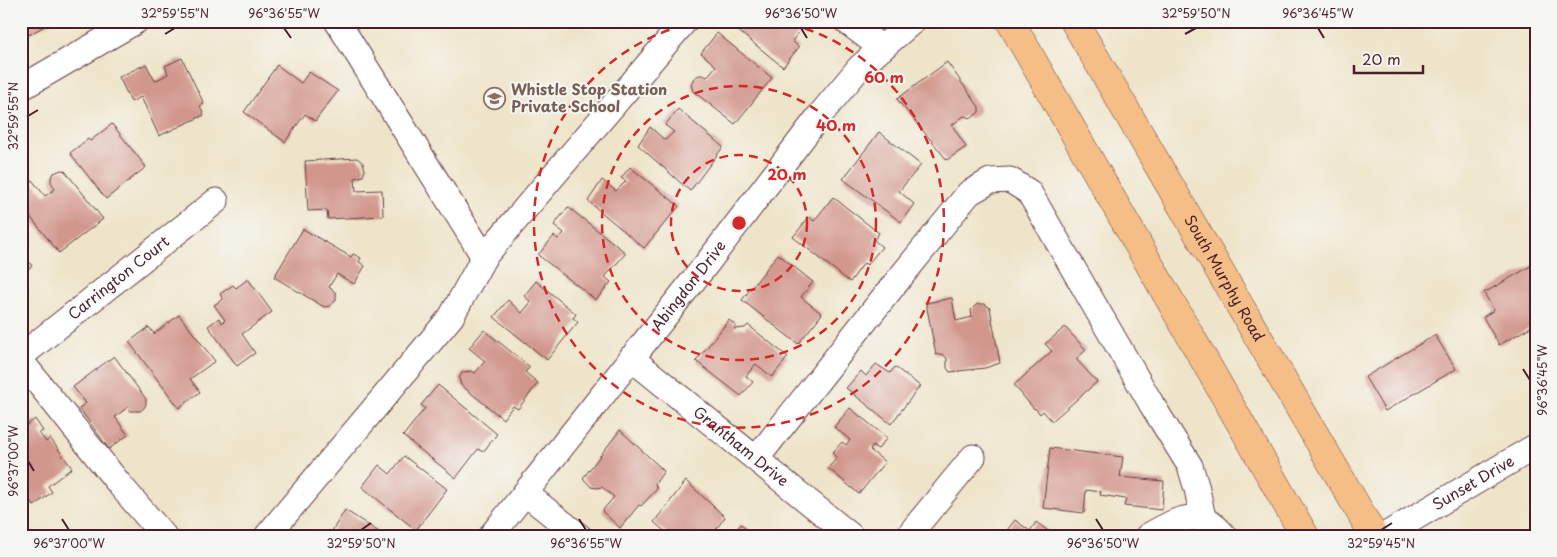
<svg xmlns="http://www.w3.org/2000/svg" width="1557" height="557" font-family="'Playpen Sans',sans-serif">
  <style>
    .building { fill: #d2978c }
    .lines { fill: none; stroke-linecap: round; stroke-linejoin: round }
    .minor-casing { stroke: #633d43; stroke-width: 27 }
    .major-casing { stroke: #633d43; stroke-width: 29 }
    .minor { stroke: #fff; stroke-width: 25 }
    .major { stroke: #f6be87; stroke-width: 28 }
    .ticks { fill: none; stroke: #4a1f2b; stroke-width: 2 }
    .ring { fill: none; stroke: #d62828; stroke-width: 2.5; stroke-dasharray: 9 6 }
    .labels { text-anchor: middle; stroke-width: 4; stroke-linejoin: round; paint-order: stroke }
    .education-label { font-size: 15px; font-weight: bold; fill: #785e54; stroke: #f6f6f2; text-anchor: start }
    .street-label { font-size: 15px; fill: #4a1f2b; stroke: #f6f6f2 }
    .centre { fill: #d62828; stroke: #f6f6f2; stroke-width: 2.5 }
    .ring-label { font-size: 15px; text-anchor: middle; font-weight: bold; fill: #d62828; stroke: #f6f6f2; stroke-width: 4; stroke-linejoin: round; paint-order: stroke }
    .neatline { fill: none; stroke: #4a1f2b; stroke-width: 2 }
    .ticks-label { font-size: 12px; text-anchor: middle; fill: #4a1f2b }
  </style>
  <rect width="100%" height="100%" fill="#f6f6f2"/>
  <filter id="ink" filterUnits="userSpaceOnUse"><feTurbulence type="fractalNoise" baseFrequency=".02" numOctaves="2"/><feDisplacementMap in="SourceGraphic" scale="10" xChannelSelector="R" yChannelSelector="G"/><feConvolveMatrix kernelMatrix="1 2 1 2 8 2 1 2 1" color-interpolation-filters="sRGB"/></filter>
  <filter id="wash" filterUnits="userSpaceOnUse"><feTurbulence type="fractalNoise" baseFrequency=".0096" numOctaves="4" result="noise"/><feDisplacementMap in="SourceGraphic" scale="20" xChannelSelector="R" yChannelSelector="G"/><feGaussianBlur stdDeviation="1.12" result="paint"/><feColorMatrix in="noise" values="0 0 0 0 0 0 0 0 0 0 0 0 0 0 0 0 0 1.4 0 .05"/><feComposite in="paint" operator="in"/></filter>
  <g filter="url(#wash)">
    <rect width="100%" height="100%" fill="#eee4c9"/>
    <g id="blocks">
      <path class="building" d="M21 21H53L27 36 21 25Z
        M726 21H813L807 28 804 26 792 41 799 47 783 67Z
        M717 33 772 78 735 124 693 91 691 84 694 78 699 75H703L707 77 716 66 701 53Z
        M182 58 204 104 200 106 204 115 159 136 141 97 131 102 119 77 146 64 155 81 168 74 165 66Z
        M947 62 979 107V112L972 118 964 116 952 125 966 147 947 160 897 99Z
        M277 65 301 83 309 72 338 91 315 121 305 114 285 142 244 112Z
        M678 109 723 147 690 191 638 145 650 127 665 140 674 132 665 125Z
        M112 124 146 167 106 199 70 153 88 139 90 141Z
        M879 132 921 165 899 191 914 204 901 222 843 179Z
        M357 158 363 163 365 170 363 176 355 178 356 191 382 190 383 216 328 219 327 210 308 211 305 161Z
        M630 167 679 206 644 248 588 201 602 180 616 191 626 181 621 178Z
        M61 170 65 171 103 219 59 253 21 205V188L32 180 45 196 55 189 51 182V177L54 173Z
        M833 197 879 233 874 240 882 247 867 265 864 263 850 282 793 237 809 217 814 221Z
        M568 207 626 253 605 277 611 282 596 300 538 255 554 236 558 239 564 233 554 225Z
        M303 229 351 257 353 254 361 258 359 262 365 266 354 284 337 274 329 287 336 293V300L330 306 324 307 274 277Z
        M778 254 813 282 801 297 822 314 798 344 742 300Z
        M24 255 32 266 21 275V257Z
        M1536 263V324L1499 345 1483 317 1494 310 1484 293Z
        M248 279 272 312 242 334 255 353 237 366 208 326 219 318 222 323 225 320 214 305 223 299 220 294 233 285 236 288Z
        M536 281 576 314 573 318 578 322 547 360 494 317 508 300 522 313 531 302 524 296Z
        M952 298 956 321 972 317 971 310 977 304H985L990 308 1000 363 985 368 950 372 947 368V358L942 354 936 355 926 303Z
        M179 315 215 361 190 379 200 392 179 408 129 342 149 327 154 334Z
        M729 320 736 326 734 329 745 328 748 325 788 357 772 377 756 364 746 376 753 382 741 396 696 361Z
        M1065 327 1086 350 1076 359 1097 382 1052 421 1043 411 1040 414 1035 408 1034 409 1014 385 1052 351 1045 344Z
        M484 330 530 367 525 372 538 383 518 409 513 406 503 419 461 385 459 378 463 372 472 371 475 373 485 361 469 348Z
        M1435 335 1456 369 1385 411 1365 377Z
        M114 356 146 399V404L144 408 140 411H130L128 407 115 417 128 435 109 449 79 408 86 403 73 387Z
        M876 364 890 373 895 367 920 386 891 424 846 388 861 371 866 376Z
        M438 385 497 434 483 452 478 449 456 478 403 436 425 408 421 405Z
        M850 408 887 438 878 449 873 446 870 450 885 462 859 494 828 468 837 458 832 453 842 442 846 445 850 440 834 427Z
        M35 419 43 431 39 433 46 442 50 438 72 468 48 486 52 492 34 506 21 488V426L23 428Z
        M620 430 664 471 655 484 657 489 641 506 639 505 620 528 602 511 614 497 602 487 596 488 591 487 583 478Z
        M1050 448 1123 457 1120 477 1164 481 1162 510 1124 506 1126 499 1100 495 1101 492 1086 490 1084 513 1043 508Z
        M404 456 447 489 416 530 362 487 379 465 390 474Z
        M686 481 725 517 711 536H670L654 522Z
        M345 510 385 536H339L332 531Z
        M1015 520 1030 531 1036 522 1055 536H996L1000 531 1004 534Z
        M741 524 755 536H732Z"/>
    </g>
  </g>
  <g filter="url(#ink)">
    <use href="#blocks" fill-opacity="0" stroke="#633d43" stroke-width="1"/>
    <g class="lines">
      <defs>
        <g id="minor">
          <path d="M846 21 882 48"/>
          <path d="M21 88 136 21"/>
          <path d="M484 257 685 21"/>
          <path id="s1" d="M21 356 216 201"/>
          <path id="s2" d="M631 358 851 536"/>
          <path d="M21 361 120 485 164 536"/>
          <path d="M756 459 881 301 969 193 990 181 1010 180 1029 192 1152 405 1190 466 1197 489 1203 518"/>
          <path d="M525 493 579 536"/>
          <path d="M267 536 451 317 484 257 337 21"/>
          <path id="s3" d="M491 536 708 262 820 115 859 68 913 21"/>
          <path d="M908 536 973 457"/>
          <path d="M1148 536C1176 520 1200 505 1224 536"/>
          <path id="s4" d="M1384 536 1536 446"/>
        </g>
        <g id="major">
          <path d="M1010 21 1305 536"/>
          <path id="s5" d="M1074 21 1374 536"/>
        </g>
      </defs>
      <use href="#minor" class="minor-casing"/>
      <use href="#major" class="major-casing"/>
      <use href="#minor" class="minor"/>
      <use href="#major" class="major"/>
    </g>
  </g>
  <path class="ticks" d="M284 28 291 38M801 28 807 38M1318 28 1324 38M165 34 175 28M1185 34 1196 28M28 116 38 110M1523 369 1530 380M28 461 34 471M62 519 69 530M579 519 586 530M1096 519 1103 530M361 530 371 523M1381 530 1392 523"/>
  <g class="ring">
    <circle cx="739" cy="223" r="68"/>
    <circle cx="739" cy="223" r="137"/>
    <path d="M776 21A205 205 0 1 1 702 21"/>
  </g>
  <defs>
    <symbol id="school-ring" viewBox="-11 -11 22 22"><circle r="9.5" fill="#f6f6f2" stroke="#8d6e63" stroke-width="1.5"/><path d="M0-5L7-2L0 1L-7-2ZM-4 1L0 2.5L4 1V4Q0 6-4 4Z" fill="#8d6e63"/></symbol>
  </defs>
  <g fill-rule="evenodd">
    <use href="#school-ring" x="482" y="86" width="25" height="25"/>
  </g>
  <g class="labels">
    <g class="education-label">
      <text x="511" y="95">Whistle Stop Station<tspan x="511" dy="17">Private School</tspan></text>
    </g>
    <g class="street-label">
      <text dy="5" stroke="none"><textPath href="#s1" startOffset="125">Carrington Court</textPath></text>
      <text dy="5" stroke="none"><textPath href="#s5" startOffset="298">South Murphy Road</textPath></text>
      <text dy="5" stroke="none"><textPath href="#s3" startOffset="319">Abingdon Drive</textPath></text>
      <text dy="5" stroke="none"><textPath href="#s2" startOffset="141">Grantham Drive</textPath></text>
      <text dy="5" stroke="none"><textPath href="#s4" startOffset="104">Sunset Drive</textPath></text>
    </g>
  </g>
  <circle cx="739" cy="223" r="8" class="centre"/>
  <g class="ring-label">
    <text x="884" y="83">60 m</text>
    <text x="836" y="131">40 m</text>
    <text x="787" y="180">20 m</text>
  </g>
  <rect width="1557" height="557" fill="none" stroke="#f6f6f2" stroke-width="55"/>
  <path d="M1354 65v8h69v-8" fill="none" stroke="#4a1f2b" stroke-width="2.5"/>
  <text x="1362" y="65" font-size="15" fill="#4a1f2b" stroke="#f6f6f2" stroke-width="4" paint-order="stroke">20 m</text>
  <rect x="28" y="28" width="1502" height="502" class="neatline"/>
  <g class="ticks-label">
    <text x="175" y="18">32°59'55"N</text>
    <text x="284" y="18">96°36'55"W</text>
    <text x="801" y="18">96°36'50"W</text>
    <text x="1196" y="18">32°59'50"N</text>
    <text x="1318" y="18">96°36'45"W</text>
    <text transform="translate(14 116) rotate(-90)" y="4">32°59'55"N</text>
    <text transform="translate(1543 380) rotate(-90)" y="4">96°36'45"W</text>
    <text transform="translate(14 461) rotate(-90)" y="4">96°37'00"W</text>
    <text x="69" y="548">96°37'00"W</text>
    <text x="361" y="548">32°59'50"N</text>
    <text x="586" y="548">96°36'55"W</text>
    <text x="1103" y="548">96°36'50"W</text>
    <text x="1381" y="548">32°59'45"N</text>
  </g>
</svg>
